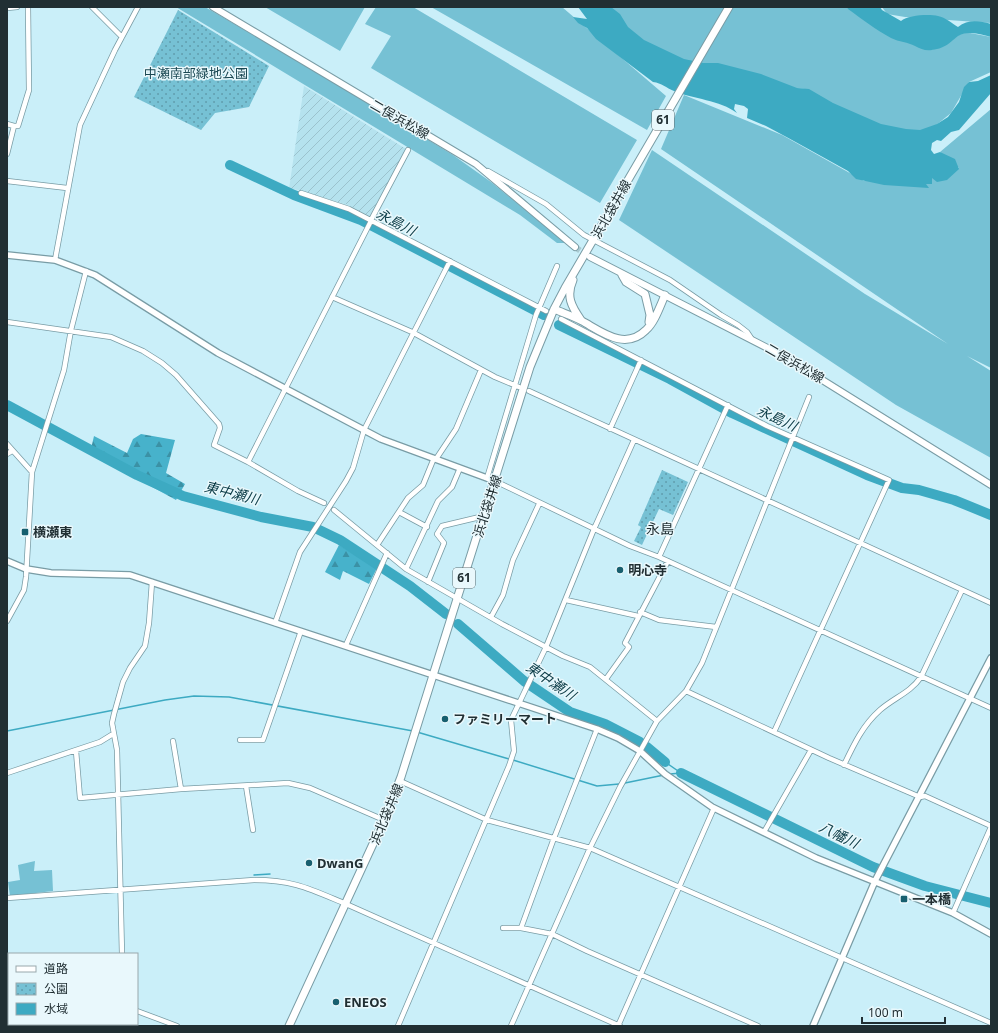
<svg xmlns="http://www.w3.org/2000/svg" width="998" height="1033" font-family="'Noto Sans','Noto Sans JP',sans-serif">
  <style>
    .industrial { fill: url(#industrial-furrows) }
    .grass { fill: #76c1d4 }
    .forest { fill: url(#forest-firs) }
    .park { fill: url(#park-dots) }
    .water { fill: #3daac2 }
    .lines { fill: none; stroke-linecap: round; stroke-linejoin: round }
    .stream { stroke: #3daac2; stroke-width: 1.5 }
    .river { stroke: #3daac2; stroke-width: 10 }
    .secondary-tunnel { stroke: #a8c9d1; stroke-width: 6; stroke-dasharray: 6 3; stroke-linecap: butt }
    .minor-casing { stroke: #799ca5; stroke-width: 6 }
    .tertiary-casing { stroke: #799ca5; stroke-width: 8 }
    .secondary-casing { stroke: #799ca5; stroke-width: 8 }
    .primary-casing { stroke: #799ca5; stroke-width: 9 }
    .minor { stroke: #fff; stroke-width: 4.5 }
    .tertiary { stroke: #fff; stroke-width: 5.5 }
    .secondary { stroke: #fff; stroke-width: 6 }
    .primary { stroke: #fff; stroke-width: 7 }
    .poi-dot { fill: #175f6f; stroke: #e9f8fc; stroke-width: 1.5 }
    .labels { text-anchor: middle; stroke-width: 3; stroke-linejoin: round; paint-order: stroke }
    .shield { fill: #e9f8fc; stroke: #5d6b6f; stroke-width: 1 }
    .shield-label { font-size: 12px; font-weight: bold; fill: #212f33 }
    .park-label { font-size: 13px; fill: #1a4853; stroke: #e9f8fc }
    .street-label { font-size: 13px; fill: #212f33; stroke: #e9f8fc }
    .poi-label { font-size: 13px; font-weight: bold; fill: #212f33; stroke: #e9f8fc; text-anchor: start }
    .water-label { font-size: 14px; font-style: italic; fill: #10404b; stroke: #e9f8fc }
    .neighbourhood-label { font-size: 14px; fill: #212f33; stroke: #e9f8fc }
  </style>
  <defs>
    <pattern id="industrial-furrows" width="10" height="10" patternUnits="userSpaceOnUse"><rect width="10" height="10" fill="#b5e2ee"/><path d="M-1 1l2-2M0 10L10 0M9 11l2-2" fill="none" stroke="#9bc2cd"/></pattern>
    <pattern id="forest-firs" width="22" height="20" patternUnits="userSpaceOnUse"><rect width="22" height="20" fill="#47b2cb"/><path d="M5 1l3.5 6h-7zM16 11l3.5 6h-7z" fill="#3b91a5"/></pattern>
    <pattern id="park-dots" width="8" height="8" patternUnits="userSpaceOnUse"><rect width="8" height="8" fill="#76c1d4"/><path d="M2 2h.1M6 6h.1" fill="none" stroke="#609dad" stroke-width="1.8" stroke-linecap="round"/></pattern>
  </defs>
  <rect width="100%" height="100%" fill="#caeff9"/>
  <path class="industrial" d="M304 86 406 149 369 217 348 205 298 190 289 189Z"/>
  <path class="grass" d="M176 7H205L298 61 453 155 491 182 566 243H557L520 215Z
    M265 7H365L340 51Z
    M376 7H413L637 140 600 203 371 68 391 36 365 24Z
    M431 7H562L666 96 647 130Z
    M606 7H849L932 50 965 32 991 37V72L969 82 951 113 924 135 854 126 805 89 709 80 635 43Z
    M882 7H991V23L905 17 887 14Z
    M684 95 782 135 864 181 959 168 940 152 991 109V368L967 356 991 371V458L896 405 619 220 652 150 865 294 948 344 661 149Z
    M35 861 34 871 52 870 53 891 10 896 8 882 20 880 18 865Z"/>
  <path class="forest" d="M141 434 175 440 166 473 185 484 176 500 90 453 94 436 127 453 133 439Z
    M339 545 377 568 369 584 343 571 340 580 325 572Z"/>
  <path class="park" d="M178 10 269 66 249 107 215 113 201 130 134 97Z
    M662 470 688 482 673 515 659 509 642 545 634 541 641 527 638 525Z"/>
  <path class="water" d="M578 7H611L620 14 628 27 644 40 684 59 703 63H718L761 74 797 88 809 89 833 103 881 124 906 129 920 130 937 124 948 117 959 102 964 87 969 82 978 81 991 75V93L959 130 951 132 941 141 937 140 932 143 931 150 934 154 940 152 955 159 959 169 947 180 937 182 932 178V184H926L929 188 884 185 856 179 848 171 792 140 766 126 747 118 748 109 744 106 735 104 734 109 737 113C720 100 693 99 674 91 666 88 662 83 653 82L596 39 587 28 578 23 573 17 587 19Z
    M847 7H880L882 10 901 21C908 15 929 14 938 16 945 17 953 24 958 27 968 19 979 21 991 24V37C949 24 961 46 932 50 925 51 921 49 915 46 908 42 899 42 891 38 876 30 862 19 848 9Z"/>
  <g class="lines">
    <path class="stream" d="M7 731 165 700 194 696 229 697 413 731
      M417 732 509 759
      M513 760 597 786 619 784
      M665 762 681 773 670 774
      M625 783 664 775
      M254 875 270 874"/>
    <path class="river" d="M230 165 294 195 361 220 544 315
      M559 325 670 379 732 413 867 475 902 488 919 490 954 500 991 515
      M7 405 137 475 183 496 261 517 313 527 340 540 410 586 446 614
      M458 624 524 681 570 712 605 724 640 742
      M647 747 665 762
      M681 773 873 867 925 886 991 903"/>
    <path class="secondary-tunnel" d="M575 247 588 256"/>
    <defs>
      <path id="minor" d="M92 7 122 37
        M7 8 17 7
        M7 124 14 126
        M7 154 14 126H18L29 90 28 7
        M488 171 546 204 584 235 670 280 721 315 738 325 747 332 751 338
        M7 181 67 188
        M301 193 349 209 546 311
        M371 220 408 150
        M55 260 80 125 115 50 138 7
        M332 297 412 332 495 377 519 387
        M561 319 767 426 889 480 774 732
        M7 322 111 337 143 351 162 363 176 375 219 424 220 428 214 445 248 462
        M529 391 991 603
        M610 429 641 360
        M7 444 32 472
        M7 454 12 451
        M436 459 456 429 481 370
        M487 478 536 315 557 266
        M495 481 630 546 659 557 991 708
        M324 503 298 491 248 462 371 221
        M334 510 406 569 502 624 563 656 590 667 657 721
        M399 512 427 527
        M377 545 408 498 423 485 434 458
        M659 557 728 405
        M406 569 438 501 452 487 460 468
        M428 582 444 543 437 534 442 526 484 516
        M566 600 638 616
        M640 612 659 620 716 627
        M491 617 503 595 513 560 539 504
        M7 621 24 590 26 577 32 472 64 370 71 330 86 271
        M275 623 300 552 346 481 353 468 364 430 450 261
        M346 645 387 553
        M606 679 629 647 625 643 668 561
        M686 691 829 758 920 797 925 796 991 826
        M240 740H263L301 631
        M173 741 181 789
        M76 751 80 798 181 789 288 783 310 788 384 820
        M844 765C854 744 863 725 880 710 895 697 910 693 921 677L962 590
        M7 773 100 742 113 734
        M400 781 487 820 590 848 991 1023
        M246 786 253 830
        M764 832 811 750
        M7 898 254 880C294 880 310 889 346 904L620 1026
        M953 913 991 827
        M503 928H521L552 934 587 951 758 1026
        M521 928 554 838 597 729
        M122 954 117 750 112 723 114 714 123 682 130 668 145 646 149 623 152 582
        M7 989H9
        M137 1011 177 1026
        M112 1026 113 1024
        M398 1026 509 766 514 751 511 720 546 647 594 529 634 440
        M511 1026 590 848 620 787 657 721 686 691 702 663 809 397
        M618 1026 714 808"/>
      <path id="tertiary" d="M7 255 55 260 95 275 218 353 381 439 495 481
        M7 561 26 569 51 573 130 575 597 729 618 738 640 751 665 774 712 807 816 858 953 913 991 934
        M813 1026 875 881 991 658"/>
      <path id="secondary" d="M213 7 476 164 575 247
        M590 257 787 358 991 485"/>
      <path id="primary" d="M622 275 626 282 645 294 650 315 649 322
        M573 280C566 296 571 306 581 320
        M554 309C563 313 573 316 582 321 602 332 625 351 646 330 655 322 660 306 665 295
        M289 1026 384 820 401 777 530 367 554 309 565 288 729 7"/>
    </defs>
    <use href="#minor" class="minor-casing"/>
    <use href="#tertiary" class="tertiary-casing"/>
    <use href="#secondary" class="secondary-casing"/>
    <use href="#primary" class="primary-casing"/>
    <use href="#minor" class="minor"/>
    <use href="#tertiary" class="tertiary"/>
    <use href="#secondary" class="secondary"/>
    <use href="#primary" class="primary"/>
  </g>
  <g class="poi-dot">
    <rect x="21" y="528" width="8" height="8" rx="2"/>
    <circle cx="620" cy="570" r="4"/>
    <circle cx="445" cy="719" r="4"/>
    <circle cx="309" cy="863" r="4"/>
    <rect x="900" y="895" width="8" height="8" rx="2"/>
    <circle cx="336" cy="1002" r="4"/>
  </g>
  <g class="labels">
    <g class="shield">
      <rect x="652" y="110" width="22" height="20" rx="3"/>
      <rect x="453" y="568" width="22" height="20" rx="3"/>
    </g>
    <g class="shield-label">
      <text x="663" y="124">61</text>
      <text x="464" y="582">61</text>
    </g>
    <g class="park-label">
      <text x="196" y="78">中瀬南部緑地公園</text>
    </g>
    <g class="street-label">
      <text transform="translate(400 119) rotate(30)" y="5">二俣浜松線</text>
      <text transform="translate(611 209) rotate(-60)" y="5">浜北袋井線</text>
      <text transform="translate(795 363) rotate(30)" y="5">二俣浜松線</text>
      <text transform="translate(487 506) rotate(-72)" y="5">浜北袋井線</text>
      <text transform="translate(386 814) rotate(-67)" y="5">浜北袋井線</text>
    </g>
    <g class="poi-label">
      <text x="33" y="537">横瀬東</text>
      <text x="628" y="575">明心寺</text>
      <text x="453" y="724">ファミリーマート</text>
      <text x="317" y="868">DwanG</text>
      <text x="912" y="904">一本橋</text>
      <text x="344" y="1007">ENEOS</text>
    </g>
    <g class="water-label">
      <text transform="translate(396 222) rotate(27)" y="5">永島川</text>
      <text transform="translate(777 418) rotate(25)" y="5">永島川</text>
      <text transform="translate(232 493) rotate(14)" y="5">東中瀬川</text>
      <text transform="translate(551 681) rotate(34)" y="5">東中瀬川</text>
      <text transform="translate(839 835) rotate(26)" y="5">八幡川</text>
    </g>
    <g class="neighbourhood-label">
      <text x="660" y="534">永島</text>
    </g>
  </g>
  <rect width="998" height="1033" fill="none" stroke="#212f33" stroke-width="16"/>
  <rect x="8" y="953" width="130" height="72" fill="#e9f8fc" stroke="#99a8ac"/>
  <rect x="16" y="966" width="20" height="6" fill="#ffffff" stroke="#99a8ac"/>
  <text x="44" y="973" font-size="12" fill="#212f33">道路</text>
  <rect x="16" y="983" width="20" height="12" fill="url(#park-dots)" stroke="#99a8ac"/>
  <text x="44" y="993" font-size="12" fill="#212f33">公園</text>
  <rect x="16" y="1003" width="20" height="12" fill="#3daac2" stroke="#99a8ac"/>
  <text x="44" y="1013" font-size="12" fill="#212f33">水域</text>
  <path d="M862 1017v6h83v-6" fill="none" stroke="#212f33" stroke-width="2"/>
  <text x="868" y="1017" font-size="12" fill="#212f33" stroke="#e9f8fc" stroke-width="3" paint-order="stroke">100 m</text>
</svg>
